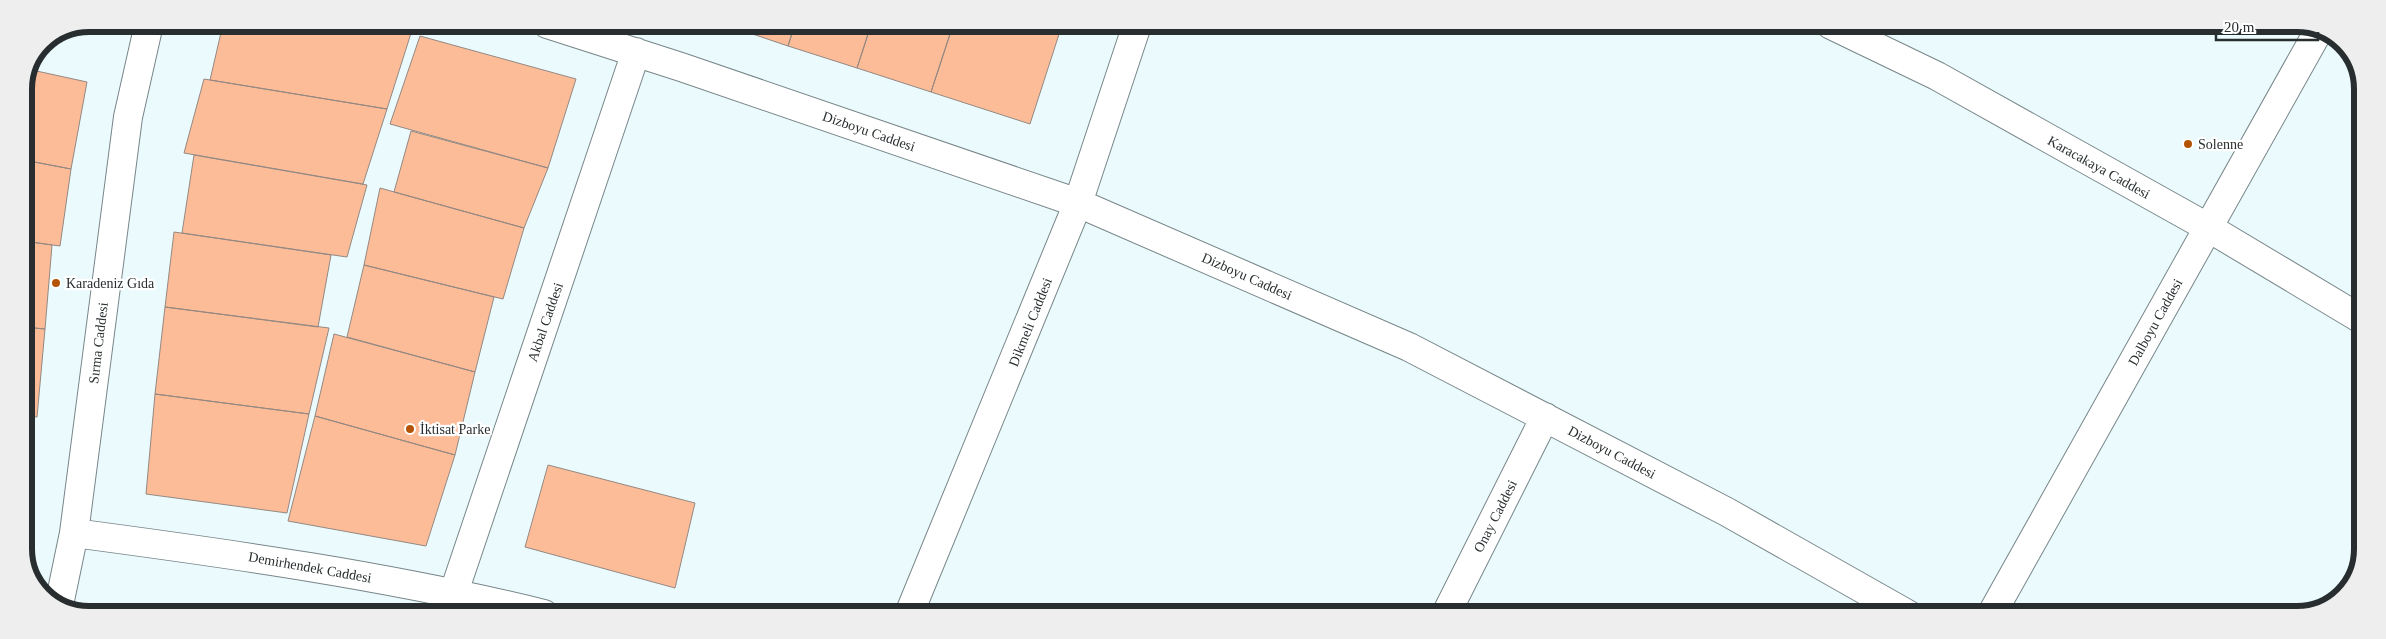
<svg xmlns="http://www.w3.org/2000/svg" width="2386" height="639" font-family="'Times New Roman',serif">
  <style>
    .building { fill: #fdbc98; stroke: #948882 }
    .lines { fill: none; stroke-linecap: round; stroke-linejoin: round }
    .minor-casing { stroke: #788689; stroke-width: 30 }
    .minor { stroke: #fff; stroke-width: 28 }
    .poi-dot { fill: #b25404; stroke: #fff; stroke-width: 2 }
    .labels { text-anchor: middle; stroke-width: 4.5; stroke-linejoin: round; paint-order: stroke }
    .street-label { font-size: 14px; fill: #282e2f; stroke: #fff }
    .poi-label { font-size: 14px; fill: #282e2f; stroke: #fff; text-anchor: start }
    .rim { fill: none; stroke: #282e2f; stroke-width: 6 }
  </style>
  <rect width="100%" height="100%" fill="#eafafd"/>
  <path class="building" d="M223 24H393L412 30 387 109 210 80Z
    M723 24H795L788 46Z
    M795 24 871 25 857 68 788 46Z
    M871 25H953L931 92 857 68Z
    M953 25H1062L1030 124 931 92Z
    M420 36 576 79 548 168 390 124Z
    M32 70 87 82 71 169 24 160V90Z
    M204 79 387 109 363 184 184 153Z
    M411 131 548 168 524 228 394 192Z
    M194 155 367 185 347 257 182 233Z
    M24 160 71 169 60 246 24 241Z
    M380 188 524 228 503 299 364 265Z
    M174 232 331 255 318 327 165 307Z
    M24 241 52 245 45 329 24 327Z
    M364 265 494 297 475 372 347 337Z
    M165 307 329 328 309 414 155 394Z
    M24 327 45 329 37 417 24 416Z
    M334 334 475 372 455 455 315 416Z
    M155 394 309 414 287 513 146 494Z
    M24 416H27L24 457Z
    M315 416 455 455 426 546 288 521Z
    M548 465 695 503 675 588 525 547Z
    M117 607 181 613H116Z"/>
  <g class="lines">
    <defs>
      <path id="minor" d="M547 24 681 67 1078 203 1409 347 1727 512 1909 615
        M1831 25 1937 76 2209 228 2361 319
        M74 533C232 554 389 576 544 614
        M454 592 636 52
        M59 605 74 533 128 117 149 24
        M909 614 1078 203 1137 25
        M1446 614 1545 417
        M1991 615 2319 30"/>
    </defs>
    <use href="#minor" class="minor-casing"/>
    <use href="#minor" class="minor"/>
  </g>
  <g class="poi-dot">
    <circle cx="2188" cy="144" r="5"/>
    <circle cx="56" cy="283" r="5"/>
    <circle cx="410" cy="429" r="5"/>
  </g>
  <g class="labels">
    <g class="street-label">
      <text transform="translate(869 131) rotate(19)" y="5">Dizboyu Caddesi</text>
      <text transform="translate(2099 167) rotate(29)" y="5">Karacakaya Caddesi</text>
      <text transform="translate(1247 276) rotate(24)" y="5">Dizboyu Caddesi</text>
      <text transform="translate(545 322) rotate(-71)" y="5">Akbal Caddesi</text>
      <text transform="translate(1030 322) rotate(-68)" y="5">Dikmeli Caddesi</text>
      <text transform="translate(2155 322) rotate(-61)" y="5">Dalboyu Caddesi</text>
      <text transform="translate(98 343) rotate(-83)" y="5">Sırma Caddesi</text>
      <text transform="translate(1612 452) rotate(28)" y="5">Dizboyu Caddesi</text>
      <text transform="translate(1495 516) rotate(-63)" y="5">Onay Caddesi</text>
      <text transform="translate(310 567) rotate(10)" y="5">Demirhendek Caddesi</text>
    </g>
    <g class="poi-label">
      <text x="2198" y="149">Solenne</text>
      <text x="66" y="288">Karadeniz Gıda</text>
      <text x="420" y="434">İktisat Parke</text>
    </g>
  </g>
  <path d="M0 0H2386V639H0ZM89 32H2297A57 57 0 0 1 2354 89V549A57 57 0 0 1 2297 606H89A57 57 0 0 1 32 549V89A57 57 0 0 1 89 32Z" fill="#eee" fill-rule="evenodd"/>
  <path class="rim" d="M89 32H2297A57 57 0 0 1 2354 89V549A57 57 0 0 1 2297 606H89A57 57 0 0 1 32 549V89A57 57 0 0 1 89 32Z"/>
  <path d="M2216 32v8h102v-8" fill="none" stroke="#282e2f" stroke-width="2.5"/>
  <text x="2224" y="32" font-size="15" fill="#282e2f" stroke="#ffffff" stroke-width="4" paint-order="stroke">20 m</text>
</svg>
